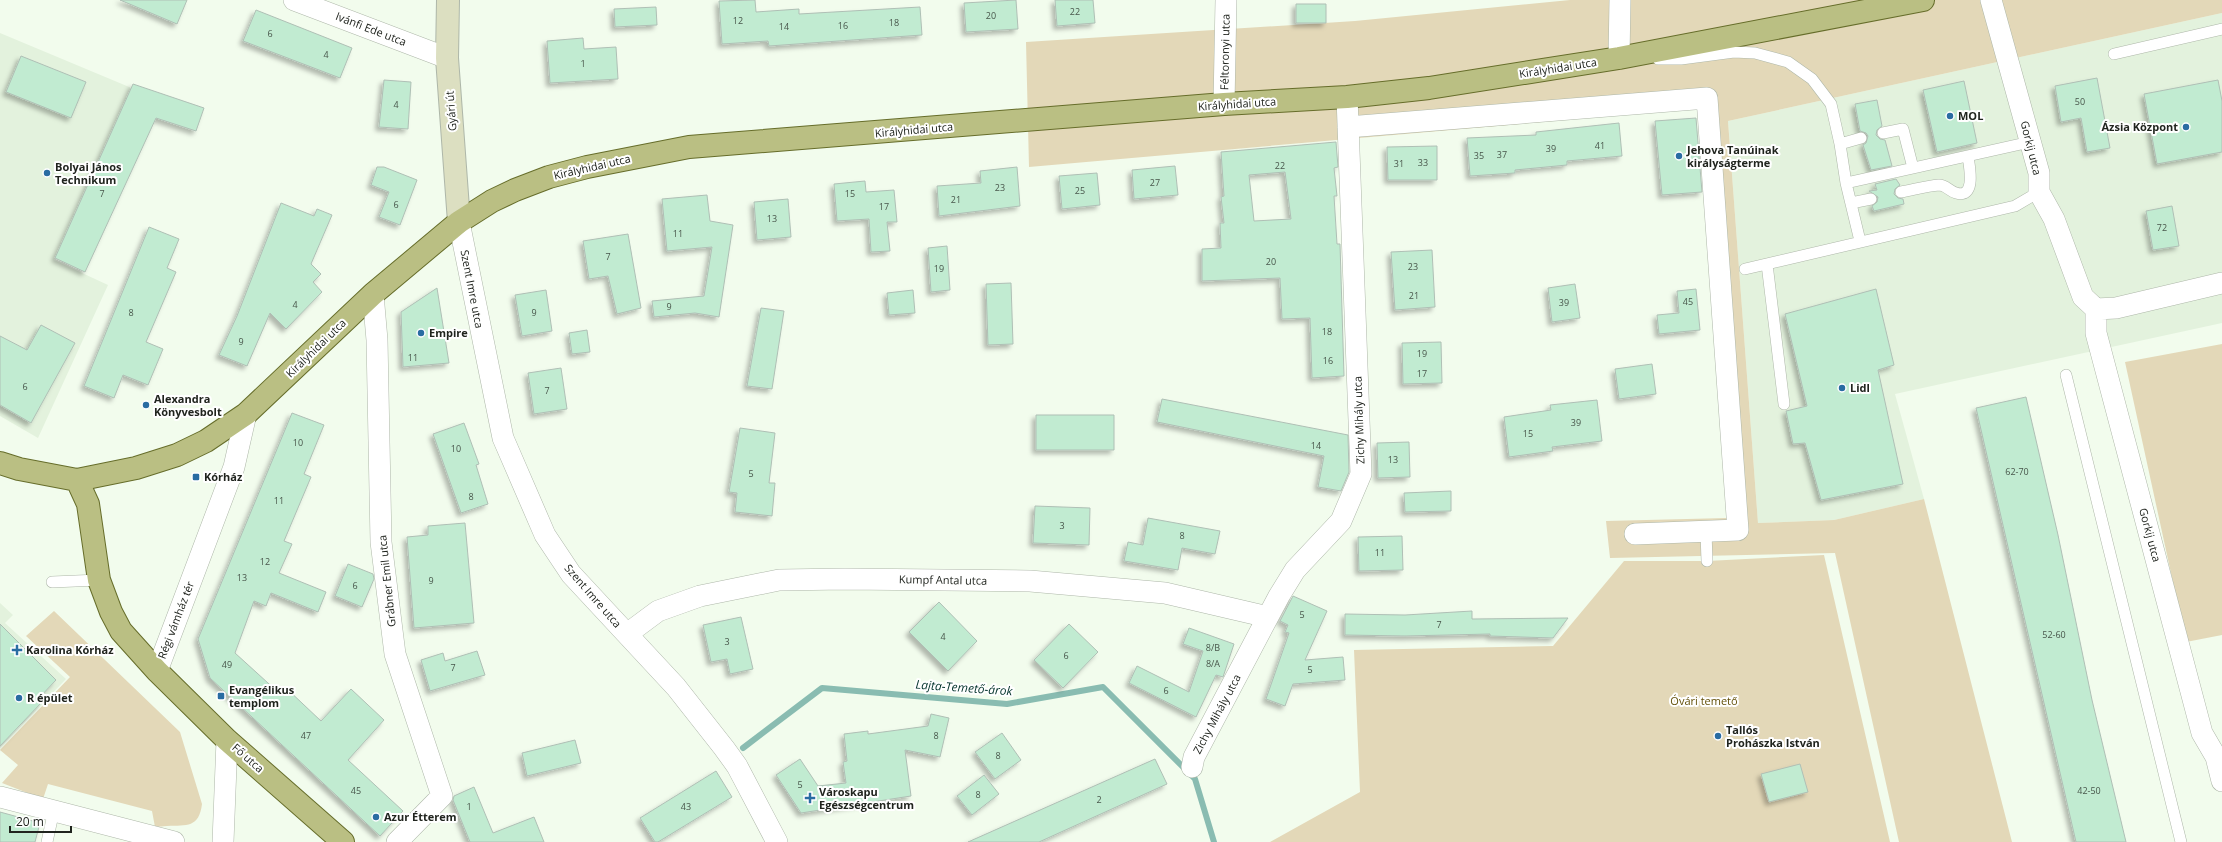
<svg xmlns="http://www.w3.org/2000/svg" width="2222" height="842" font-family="'Open Sans',sans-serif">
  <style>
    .built { fill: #e3f2dd }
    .green { fill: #e3d8b8 }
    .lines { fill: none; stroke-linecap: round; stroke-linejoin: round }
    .stream { stroke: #89bcb1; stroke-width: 6 }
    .building { fill: #c1ebd1; stroke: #afbfb5; fill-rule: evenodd; filter: url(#shadow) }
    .lane-casing { stroke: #aeb7a9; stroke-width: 12 }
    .street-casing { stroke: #aeb7a9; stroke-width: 22 }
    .secondary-casing { stroke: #aeb7a9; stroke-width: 24 }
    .primary-casing { stroke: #666d2a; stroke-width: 24 }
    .lane { stroke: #fff; stroke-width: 11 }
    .street { stroke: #fff; stroke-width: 21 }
    .secondary { stroke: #dcdfc1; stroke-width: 22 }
    .primary { stroke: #babf83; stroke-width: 22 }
    .poi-dot { fill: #296ca2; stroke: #fff; stroke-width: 1.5 }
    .labels { text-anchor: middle; stroke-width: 4; stroke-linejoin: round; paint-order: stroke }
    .number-label { font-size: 9px; fill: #48564b }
    .street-label { font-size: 11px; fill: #20241e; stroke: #fff }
    .poi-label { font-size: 11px; font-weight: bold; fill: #20241e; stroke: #fff; text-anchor: start }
    .park-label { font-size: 11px; fill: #635009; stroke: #fff }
    .water-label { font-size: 12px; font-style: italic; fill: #00312a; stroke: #fff }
  </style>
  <defs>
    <filter id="shadow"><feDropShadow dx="-3.5" dy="3.5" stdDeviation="2" flood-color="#0004"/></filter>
  </defs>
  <rect width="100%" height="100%" fill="#f2fced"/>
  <path class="built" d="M2222 13V323L1895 394 1924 499 1834 520 1758 523 1728 121Z
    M0 33 134 89 54 260 108 285 38 438 0 416Z
    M0 603 13 615 5 623 66 679 0 748Z"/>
  <path class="green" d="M1570 0H2222V13L1728 121 1758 523 1834 520 1924 499 2012 842H1899L1835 553 1610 558 1606 521 1727 518 1702 108 1029 167 1026 42 1355 21Z
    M2222 344V635L2186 642 2125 362Z
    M1824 555 1890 842H1270L1360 792 1354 650 1553 646 1624 561H1707Z
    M54 611 180 732 202 804C199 828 187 825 167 826 162 826 160 827 155 827L152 811 48 784 43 799 2 783 18 765 0 750 70 677 26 636Z"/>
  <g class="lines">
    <path class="stream" d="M743 748 822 688 1007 704 1103 687 1195 779 1214 842"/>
  </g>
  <path class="building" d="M120 0H187L177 24Z
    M755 0 756 12 799 9V14L920 7 922 35 769 46 768 41 722 44 719 1Z
    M1016 0 1018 29 966 32 964 3Z
    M1055 0H1093L1095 23 1057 26Z
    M1296 4H1326V23H1296Z
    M656 7 657 25 615 27 614 9Z
    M256 10 352 48 340 78 243 41Z
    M583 38 584 49 616 47 618 79 550 83 547 41Z
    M21 56 86 82 71 118 6 92Z
    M2097 78 2110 148 2087 152 2081 118 2061 122 2055 86Z
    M384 80 411 82 408 129 379 127Z
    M2218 80 2222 101V152L2157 164 2144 94Z
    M1964 81 1977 143 1937 152 1923 90Z
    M133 84 204 108 196 131 156 118 85 272 55 258Z
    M1877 100 1882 126 1877 130 1876 135 1880 139 1885 140 1892 166 1871 170 1863 145 1866 143 1868 136 1866 133 1860 131 1855 104Z
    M1696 118 1702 192 1662 195 1655 121Z
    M1619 123 1622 156 1567 161V165L1515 170V173L1470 176 1467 138 1536 135V132Z
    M1336 142 1338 167 1334 168 1337 196H1334L1337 244H1340L1344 376 1312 378 1310 318 1282 319 1280 278 1202 281V249L1221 248 1220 223H1224L1221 197 1224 196 1221 152ZM1285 172 1291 219 1254 221 1249 175Z
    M1437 146V180H1388L1387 147Z
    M1175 166 1178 195 1134 199 1132 170Z
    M377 167H384L417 180 400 225 379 217 389 192 371 185Z
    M1017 167 1020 206 939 216 937 186 981 183 980 171Z
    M1097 173 1100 205 1062 209 1059 176Z
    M1896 179 1900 185 1895 189 1894 194 1898 198 1903 199 1904 204 1874 211 1872 206 1877 202 1878 197 1869 191 1877 190 1875 184Z
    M865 181 866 192 894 190 897 222H887L890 251 871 252 869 219 837 221 834 184Z
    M707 195 710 221 733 225 719 317 695 313 654 317 652 301 704 296 712 247 667 251 662 199Z
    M788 199 791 237 757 240 754 202Z
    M281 203 314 216 317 209 332 215 311 264 321 274 313 282 322 292 286 329 270 313 247 366 219 355 237 316Z
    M2172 206 2179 246 2153 250 2146 211Z
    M149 227 179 239 167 268 176 272 146 342 163 349 148 385 123 375 114 398 84 386Z
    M628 234 641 308 617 314 608 276 589 279 583 241Z
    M947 246 950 290 931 292 928 248Z
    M1432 250 1435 307 1395 310 1391 252Z
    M1011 283 1013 344 988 345 986 284Z
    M1575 284 1580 318 1552 322 1548 288Z
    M437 288 449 363 403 367 401 312Z
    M1696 289 1700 330 1659 334 1657 315 1679 313 1677 291Z
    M1876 289 1894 365 1878 370 1903 484 1821 500 1805 443 1793 444 1786 411 1807 406 1785 314Z
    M546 290 552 331 522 336 515 295Z
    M913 290 915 313 889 315 887 293Z
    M761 308 784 311 772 389 747 386Z
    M41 325 75 343 31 423 0 405V336L27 350Z
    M587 330 590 352 572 354 569 333Z
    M1441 342 1442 383 1403 384 1402 343Z
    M1652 364 1656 394 1619 399 1615 369Z
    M561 368 567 409 534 414 528 373Z
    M2026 397 2058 535 2092 700 2126 842H2076L1976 408Z
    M1162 399 1348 435 1349 472 1341 491 1318 487 1324 456 1157 422Z
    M1597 400 1602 441 1552 447 1553 451 1509 457 1504 417 1551 410 1550 405Z
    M292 413 324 425 304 474 311 477 284 541 292 544 279 573 326 592 318 612 271 593 266 606 254 601 235 653 279 693 285 687 321 721 351 689 384 720 348 760 403 811 380 836 210 678 198 639Z
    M1036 415H1114V450H1036Z
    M464 423 479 464 476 465 488 504 461 513 433 434Z
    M740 428 775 433 769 483H775L772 516 735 512 737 493 729 492Z
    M1409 442 1410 477 1378 478 1377 443Z
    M1451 491V511L1405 512 1404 493Z
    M1035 506 1090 508 1089 545 1033 543Z
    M1148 518 1220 531 1215 554 1182 548 1178 570 1124 561 1128 542 1143 545Z
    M465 523 474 623 414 628 407 537 428 535V526Z
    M1402 536 1403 570 1359 571 1358 537Z
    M348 564 373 574 374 579 362 607 335 596Z
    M1293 596 1327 611 1305 660 1343 657 1345 680 1293 684 1285 706 1266 699 1289 633 1285 632 1288 625 1280 621Z
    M939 602 977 641 948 671 909 632Z
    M1472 611V619L1568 618 1553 638 1490 636V634L1405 636 1345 635V614L1405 615Z
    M741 617 753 669 730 674 727 659 711 662 703 625Z
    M0 624 56 680 38 699 42 702 0 746Z
    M1069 624 1098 652 1063 688 1034 660Z
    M1189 628 1234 644 1223 677 1216 675 1196 717 1129 683 1137 666 1189 692 1203 651 1183 644Z
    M477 651 485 675 430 691 421 660 443 653 445 661Z
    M931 714 949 718 940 757 905 750 911 796 801 813 776 775 800 759 818 786 846 783 843 762 847 761 844 734 868 731V734L928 726Z
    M1002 733 1021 760 995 779 975 752Z
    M575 740 581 763 527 776 522 753Z
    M1155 759 1167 784 1039 842H968Z
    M1800 764 1808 792 1769 802 1761 774Z
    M716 771 732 797 658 842H655L640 818Z
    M984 775 999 794 972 815 957 796Z
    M474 787 493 833 534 817 544 842H470L453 800 454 796Z
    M0 812 40 823 35 842H0Z"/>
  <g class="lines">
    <defs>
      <path id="lane" d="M2114 54 2222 29
        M1658 59H1681L1734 52 1755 53 1788 62 1812 79 1831 104 1840 144 1846 183 1860 241
        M1883 133 1903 129 1913 168
        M1840 144 1861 138
        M1846 183 2030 142
        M1901 192C1913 190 1926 186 1939 185 1946 185 1949 191 1956 193 1977 199 1969 165 1968 156
        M1851 203 1871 199
        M1767 264 1784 404
        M1745 269 2015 206 2039 192
        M2066 375 2181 842
        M1706 532 1707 561
        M52 582 99 580
        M47 842 54 810"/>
      <path id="street" d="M294 0 447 58
        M1991 0 2039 173V192L2054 219 2083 297 2096 309 2116 308 2222 283
        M1619 58 1620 0
        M1224 104 1226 0
        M1348 127 1707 98 1738 530 1635 534
        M459 222 503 438 545 535 571 574 676 687 724 748 737 766 777 842
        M373 294 377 340 381 542 395 654 442 796 397 842
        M2096 309V333L2202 733 2216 757 2222 781
        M627 634 658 611 700 596 779 580 845 579 1030 581 1165 593 1268 617
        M157 671 234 467 246 414
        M1192 767 1194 757 1279 596 1295 570 1341 521 1361 474 1347 97
        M0 797 174 842
        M223 842 227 740"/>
      <path id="secondary" d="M448 0 447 58 459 222"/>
      <path id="primary" d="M0 463 19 469 77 480 136 468 177 455 206 441 246 414 373 294 459 222 492 201 515 190 549 177 587 167 689 147 1224 104 1347 97 1429 88 1619 58 1923 0
        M77 480 88 504 99 580 111 612 121 631 157 671 227 740 343 842"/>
    </defs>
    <use href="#lane" class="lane-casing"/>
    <use href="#street" class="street-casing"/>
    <use href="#secondary" class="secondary-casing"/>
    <use href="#primary" class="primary-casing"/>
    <use href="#lane" class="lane"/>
    <use href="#street" class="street"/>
    <use href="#secondary" class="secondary"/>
    <use href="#primary" class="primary"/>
  </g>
  <g class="poi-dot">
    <circle cx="1950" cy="116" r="4"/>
    <circle cx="2186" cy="127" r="4"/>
    <circle cx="1679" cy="156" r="4"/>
    <circle cx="47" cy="173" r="4"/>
    <circle cx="421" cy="333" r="4"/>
    <circle cx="1842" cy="388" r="4"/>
    <circle cx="146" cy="405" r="4"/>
    <rect x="192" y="473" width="8" height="8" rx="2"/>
    <path d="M15 644h4v4h4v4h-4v4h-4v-4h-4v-4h4z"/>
    <rect x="217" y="692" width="8" height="8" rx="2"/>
    <circle cx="19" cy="698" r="4"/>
    <circle cx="1718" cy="736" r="4"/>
    <path d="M808 792h4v4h4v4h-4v4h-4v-4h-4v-4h4z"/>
    <circle cx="376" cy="817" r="4"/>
  </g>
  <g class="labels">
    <g class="number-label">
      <text x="1075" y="15">22</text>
      <text x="991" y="19">20</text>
      <text x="738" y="24">12</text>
      <text x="894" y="26">18</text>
      <text x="843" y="29">16</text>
      <text x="784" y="30">14</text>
      <text x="270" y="37">6</text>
      <text x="326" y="58">4</text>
      <text x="583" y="67">1</text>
      <text x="2080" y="105">50</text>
      <text x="396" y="108">4</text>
      <text x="1600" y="149">41</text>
      <text x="1551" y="152">39</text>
      <text x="1502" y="158">37</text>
      <text x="1479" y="159">35</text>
      <text x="1423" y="166">33</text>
      <text x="1399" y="167">31</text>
      <text x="1280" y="169">22</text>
      <text x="1155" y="186">27</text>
      <text x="1000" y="191">23</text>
      <text x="1080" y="194">25</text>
      <text x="102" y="197">7</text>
      <text x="850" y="197">15</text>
      <text x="956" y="203">21</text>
      <text x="396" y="208">6</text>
      <text x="884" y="210">17</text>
      <text x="772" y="222">13</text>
      <text x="2162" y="231">72</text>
      <text x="678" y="237">11</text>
      <text x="608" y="260">7</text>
      <text x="1271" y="265">20</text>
      <text x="1413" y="270">23</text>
      <text x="939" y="272">19</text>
      <text x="1414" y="299">21</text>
      <text x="1688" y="305">45</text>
      <text x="1564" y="306">39</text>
      <text x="295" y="308">4</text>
      <text x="669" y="310">9</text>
      <text x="131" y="316">8</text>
      <text x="534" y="316">9</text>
      <text x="1327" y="335">18</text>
      <text x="241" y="345">9</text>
      <text x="1422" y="357">19</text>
      <text x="413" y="361">11</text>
      <text x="1328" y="364">16</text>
      <text x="1422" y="377">17</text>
      <text x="25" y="390">6</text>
      <text x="547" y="394">7</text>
      <text x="1576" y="426">39</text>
      <text x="1528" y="437">15</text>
      <text x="298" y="446">10</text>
      <text x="1316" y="449">14</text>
      <text x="456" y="452">10</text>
      <text x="1393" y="463">13</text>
      <text x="2017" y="475">62-70</text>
      <text x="751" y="477">5</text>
      <text x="471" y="500">8</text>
      <text x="279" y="504">11</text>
      <text x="1062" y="529">3</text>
      <text x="1182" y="539">8</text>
      <text x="1380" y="556">11</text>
      <text x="265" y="565">12</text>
      <text x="242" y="581">13</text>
      <text x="431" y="584">9</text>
      <text x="355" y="589">6</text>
      <text x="1302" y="618">5</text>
      <text x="1439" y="628">7</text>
      <text x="2054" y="638">52-60</text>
      <text x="943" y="640">4</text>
      <text x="727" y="645">3</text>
      <text x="1213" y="651">8/B</text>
      <text x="1066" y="659">6</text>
      <text x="1213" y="667">8/A</text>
      <text x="227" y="668">49</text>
      <text x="453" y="671">7</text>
      <text x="1310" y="673">5</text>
      <text x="1166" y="694">6</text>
      <text x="306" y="739">47</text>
      <text x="936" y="739">8</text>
      <text x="998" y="759">8</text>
      <text x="800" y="788">5</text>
      <text x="356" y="794">45</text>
      <text x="2089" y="794">42-50</text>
      <text x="978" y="798">8</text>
      <text x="1099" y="803">2</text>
      <text x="469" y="810">1</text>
      <text x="686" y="810">43</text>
    </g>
    <g class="street-label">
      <text transform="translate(371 29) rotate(21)" y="4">Ivánfi Ede utca</text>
      <text transform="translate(1225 52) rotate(-89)" y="4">Féltoronyi utca</text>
      <text transform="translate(1558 68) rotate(-9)" y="4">Királyhidai utca</text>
      <text transform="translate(1237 104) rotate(-4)" y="4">Királyhidai utca</text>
      <text transform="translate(451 111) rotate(-94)" y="4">Gyári út</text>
      <text transform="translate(914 130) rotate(-5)" y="4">Királyhidai utca</text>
      <text transform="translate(2031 148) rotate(76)" y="4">Gorkij utca</text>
      <text transform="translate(592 167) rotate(-13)" y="4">Királyhidai utca</text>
      <text transform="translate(472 289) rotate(79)" y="4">Szent Imre utca</text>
      <text transform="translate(316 348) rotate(-44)" y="4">Királyhidai utca</text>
      <text transform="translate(1359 420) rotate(-92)" y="4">Zichy Mihály utca</text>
      <text transform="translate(2150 535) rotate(75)" y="4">Gorkij utca</text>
      <text transform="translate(943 580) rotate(1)" y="4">Kumpf Antal utca</text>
      <text transform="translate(387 581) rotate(-96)" y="4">Grábner Emil utca</text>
      <text transform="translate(593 596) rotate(49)" y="4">Szent Imre utca</text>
      <text transform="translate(176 620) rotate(-69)" y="4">Régi vámház tér</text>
      <text transform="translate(1217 714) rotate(-62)" y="4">Zichy Mihály utca</text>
      <text transform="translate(248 758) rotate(41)" y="4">Fő utca</text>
    </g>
    <g class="poi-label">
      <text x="1958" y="120">MOL</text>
      <text x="2178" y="131" text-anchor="end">Ázsia Központ</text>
      <text x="1687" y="154">Jehova Tanúinak<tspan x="1687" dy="13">királyságterme</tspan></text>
      <text x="55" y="171">Bolyai János<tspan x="55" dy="13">Technikum</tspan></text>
      <text x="429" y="337">Empire</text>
      <text x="1850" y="392">Lidl</text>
      <text x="154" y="403">Alexandra<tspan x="154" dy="13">Könyvesbolt</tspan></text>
      <text x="204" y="481">Kórház</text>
      <text x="26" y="654">Karolina Kórház</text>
      <text x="229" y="694">Evangélikus<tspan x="229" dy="13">templom</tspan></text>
      <text x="27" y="702">R épület</text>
      <text x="1726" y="734">Tallós<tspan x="1726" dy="13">Prohászka István</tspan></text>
      <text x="819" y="796">Városkapu<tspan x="819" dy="13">Egészségcentrum</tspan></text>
      <text x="384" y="821">Azur Étterem</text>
    </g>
    <g class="park-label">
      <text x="1704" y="705">Óvári temető</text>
    </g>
    <g class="water-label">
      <text transform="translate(964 688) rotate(4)" y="4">Lajta-Temető-árok</text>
    </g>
  </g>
  <path d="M10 826v6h61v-6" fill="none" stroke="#20241e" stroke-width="2"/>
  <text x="16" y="826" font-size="12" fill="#20241e" stroke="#ffffff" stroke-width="3" paint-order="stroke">20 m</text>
</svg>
